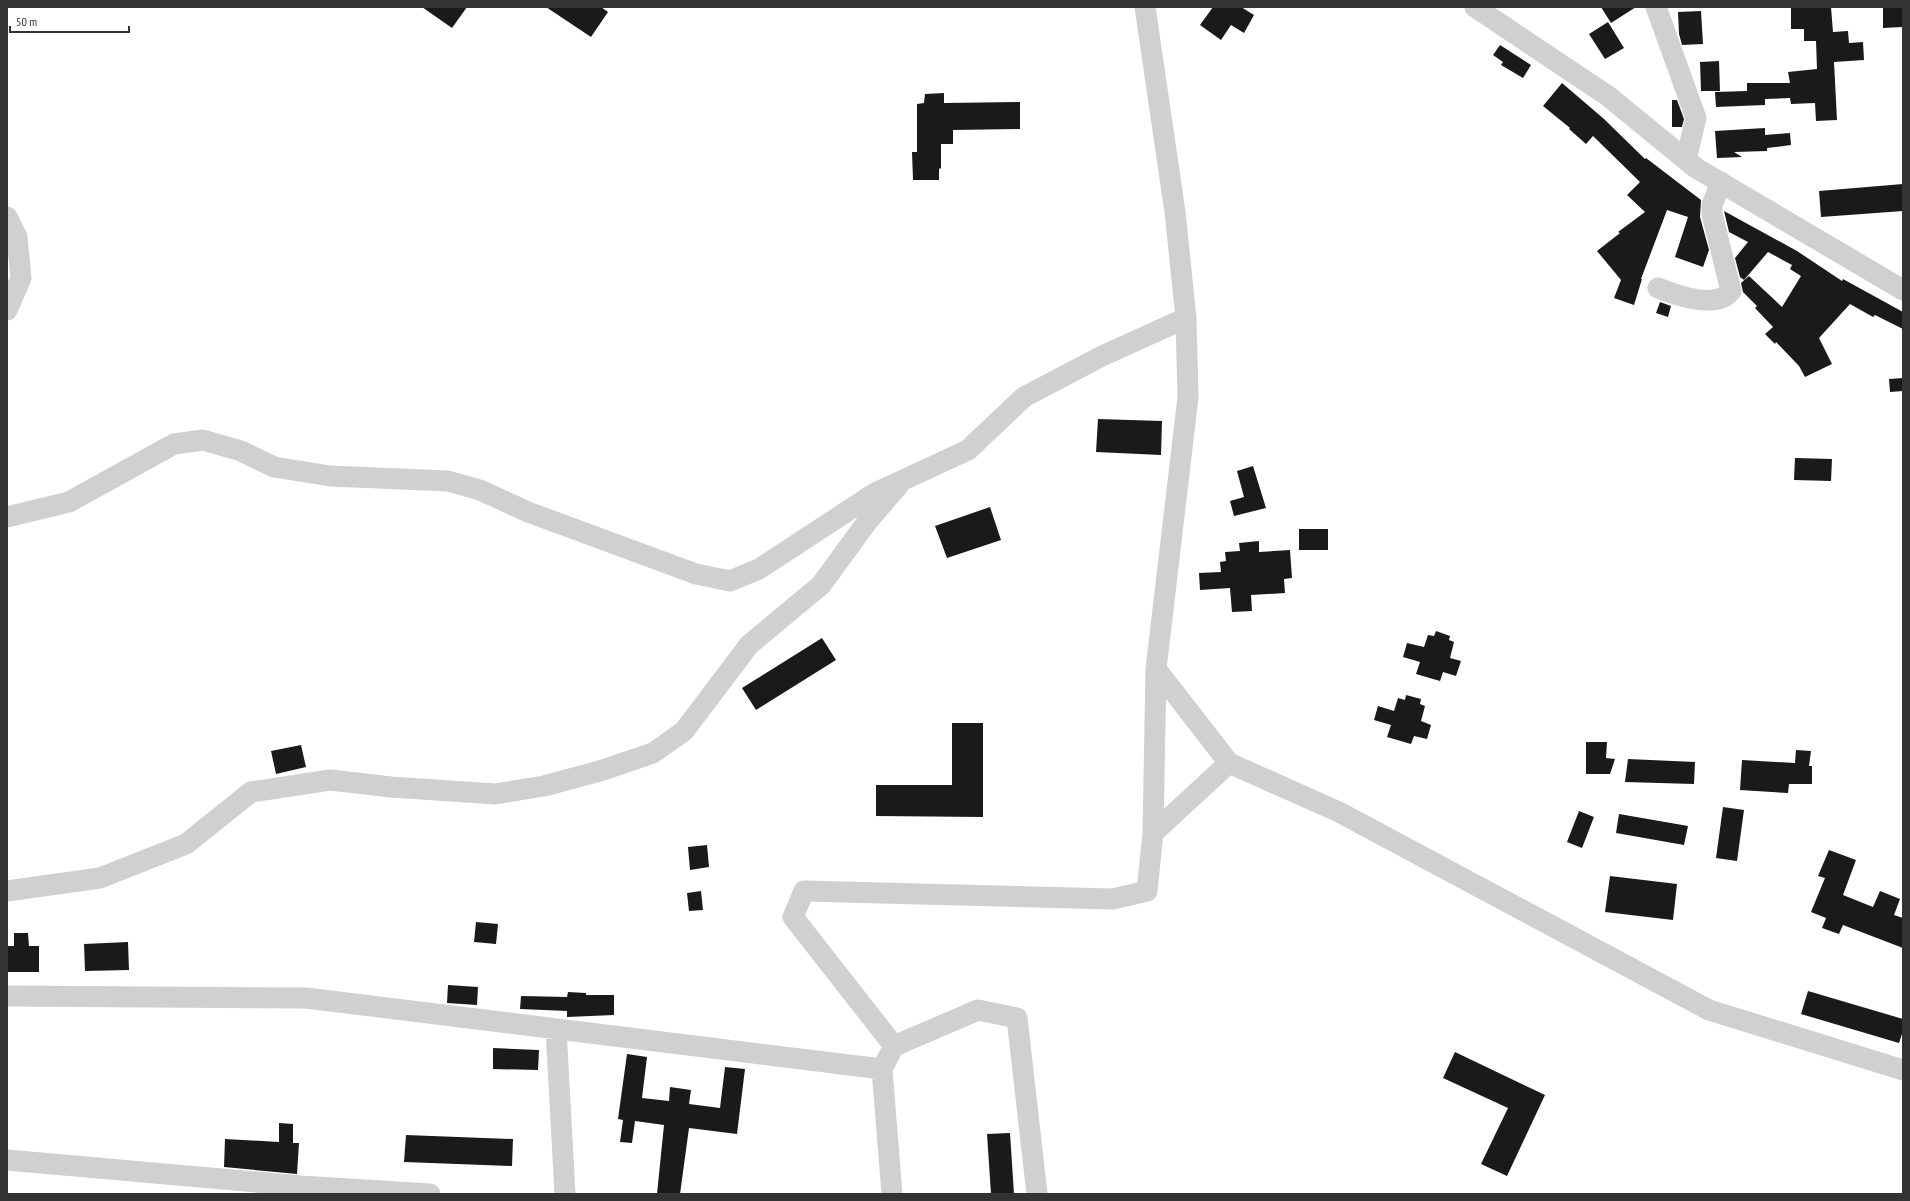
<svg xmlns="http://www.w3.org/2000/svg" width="1910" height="1201" font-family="'PT Sans Narrow',sans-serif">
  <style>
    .building { fill: #1a1a1a }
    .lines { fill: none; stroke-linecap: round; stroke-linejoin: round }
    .minor { stroke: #d0d0d0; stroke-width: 21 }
  </style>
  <rect width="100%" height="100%" fill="#fff"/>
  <path class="building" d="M422 7H467L452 28Z
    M546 7H601L608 12 591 37Z
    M1213 7H1241L1254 15 1244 33 1231 25 1221 40 1200 25Z
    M1601 7H1636L1611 23Z
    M1791 7H1831L1833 32 1848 31 1849 43 1863 42 1864 60 1834 62 1837 120 1816 121 1815 103 1791 104 1790 98 1765 99V105L1716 107 1715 92 1747 91V83H1790L1788 72 1817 69 1816 41H1804V29H1791Z
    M1883 7H1903V27L1883 28Z
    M1701 11 1703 44 1682 45 1679 34 1678 12Z
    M1608 22 1624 48 1605 59 1589 34Z
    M1500 45 1531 65 1523 78 1501 65 1503 62 1493 55Z
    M1719 61 1720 91H1701L1700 62Z
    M1562 83 1604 119 1645 159 1646 158 1701 200 1700 217 1709 250 1703 267 1675 257 1688 217 1667 210 1641 279H1642L1634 305 1614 298 1621 280 1597 251 1620 233 1618 232 1645 212 1627 195 1640 182 1593 136 1586 144 1569 129 1570 128 1543 106Z
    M944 93V103L1020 102V129L953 130V144H941V168L939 169V180H913L912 152H917V104L924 103 925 94Z
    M1672 100H1677L1684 119 1682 127H1672Z
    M1765 128V135L1790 133 1791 145 1767 148V151L1734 152 1742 157 1717 158 1715 131Z
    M1903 184V211L1821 217 1819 191Z
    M1724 211 1797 251 1842 281 1843 279 1903 312V329L1875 315 1873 317 1850 304 1819 338 1832 364 1805 377 1799 366 1776 342 1775 344 1765 334 1773 327 1755 308 1757 306 1743 292 1741 283 1749 276 1782 307 1801 276 1790 269 1792 265 1768 252 1744 280 1740 277 1735 258 1748 242 1729 232Z
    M1660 302 1671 306 1668 317 1656 313Z
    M1903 378V391L1890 392 1889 379Z
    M1098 419 1162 421 1161 455 1096 452Z
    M1795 458 1832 459 1831 481 1794 480Z
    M1253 466 1266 508 1234 516 1230 501 1244 497 1237 471Z
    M990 507 1001 540 947 558 935 526Z
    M1299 529H1328V550H1299Z
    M1259 541V552L1290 550 1292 578 1284 579 1285 593 1251 595 1252 611 1232 612 1230 588 1200 590 1199 573 1221 572 1220 562 1226 561 1225 552 1240 551 1239 543Z
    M1436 631 1450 636 1449 640 1454 642 1450 658 1461 661 1456 676 1443 672 1440 681 1416 674 1420 662 1403 657 1407 643 1424 647 1428 635 1434 636Z
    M822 638 836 660 756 710 742 688Z
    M1406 695 1421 699 1420 704 1425 706 1421 721 1431 725 1427 739 1414 736 1411 744 1387 737 1391 725 1374 720 1378 706 1394 711 1398 698 1405 700Z
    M952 723H983V817L876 816V785H952Z
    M1586 742H1607L1606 758 1615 759 1610 774H1586Z
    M301 745 306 767 276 774 271 751Z
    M1796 750 1811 751 1809 766H1812V784H1789L1788 793 1740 790 1742 760 1795 763Z
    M1628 759 1695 762 1694 784 1625 782Z
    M1723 807 1744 810 1737 861 1716 858Z
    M1579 811 1594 817 1582 848 1567 842Z
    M1619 814 1688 826 1684 845 1616 833Z
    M707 845 709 867 690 870 688 847Z
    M1829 850 1856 860 1843 895 1873 907 1880 891 1900 899 1894 915 1903 918V948L1843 925 1839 934 1822 928 1826 918 1811 912 1825 878 1818 876Z
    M1610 876 1677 884 1673 920 1605 912Z
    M701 891 703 910 689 911 687 893Z
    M476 922 498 924 496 944 474 942Z
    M14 933H28L29 946H39V972H7V946H14Z
    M128 942 129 970 85 971 84 944Z
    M448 985 478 987 477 1005 447 1003Z
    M1808 991 1903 1019V1031L1899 1043 1801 1014Z
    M568 992 586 993V995H614V1015L567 1017V1011L520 1009 521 996 567 997Z
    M493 1048 539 1050 538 1070 493 1069Z
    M1455 1052 1545 1095 1507 1176 1481 1164 1508 1108 1443 1078Z
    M627 1054 647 1057 642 1098 669 1101 670 1087 691 1090 689 1104 720 1108 725 1067 745 1069 737 1134 689 1128 680 1194H657L664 1125 635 1121 632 1143 620 1142 623 1120 618 1119Z
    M279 1123 293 1124V1143H299L297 1174 224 1167 225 1139 279 1142Z
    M1010 1133 1014 1194H991L987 1134Z
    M406 1135 513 1139 512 1166 404 1162Z"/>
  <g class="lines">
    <path class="minor" d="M1145 7 1175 212 1186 318 1188 397 1156 669 1153 833
      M1475 7 1608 96 1696 168 1903 290
      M1656 7 1696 118 1686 160
      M7 217 17 237 21 278 7 310
      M1658 288C1676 295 1716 310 1731 291L1712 214V205L1721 182
      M7 517 69 502 174 444 203 440 241 451 274 467 330 476 448 481 480 490 528 512 696 574 730 581 759 569 875 493 968 450 1024 397 1102 356 1186 318
      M1156 669 1229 763 1339 812 1709 1010 1903 1070
      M7 891 100 878 186 844 251 792 330 780 391 787 495 794 544 786 603 770 653 753 684 731 749 645 821 585 867 522 898 486
      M7 996 306 998 882 1069 894 1046 793 917 804 891 1113 899 1147 891 1153 833 1229 763
      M556 1029 565 1194
      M894 1046 978 1010 1017 1018 1037 1194
      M882 1069 892 1194
      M7 1160 301 1186 430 1194"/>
  </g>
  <rect width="1910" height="1201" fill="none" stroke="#333333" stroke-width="16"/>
  <path d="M10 26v6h119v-6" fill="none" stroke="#333333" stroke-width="2"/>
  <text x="16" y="26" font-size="12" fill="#333333" stroke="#ffffff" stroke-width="3" paint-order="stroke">50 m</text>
</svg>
